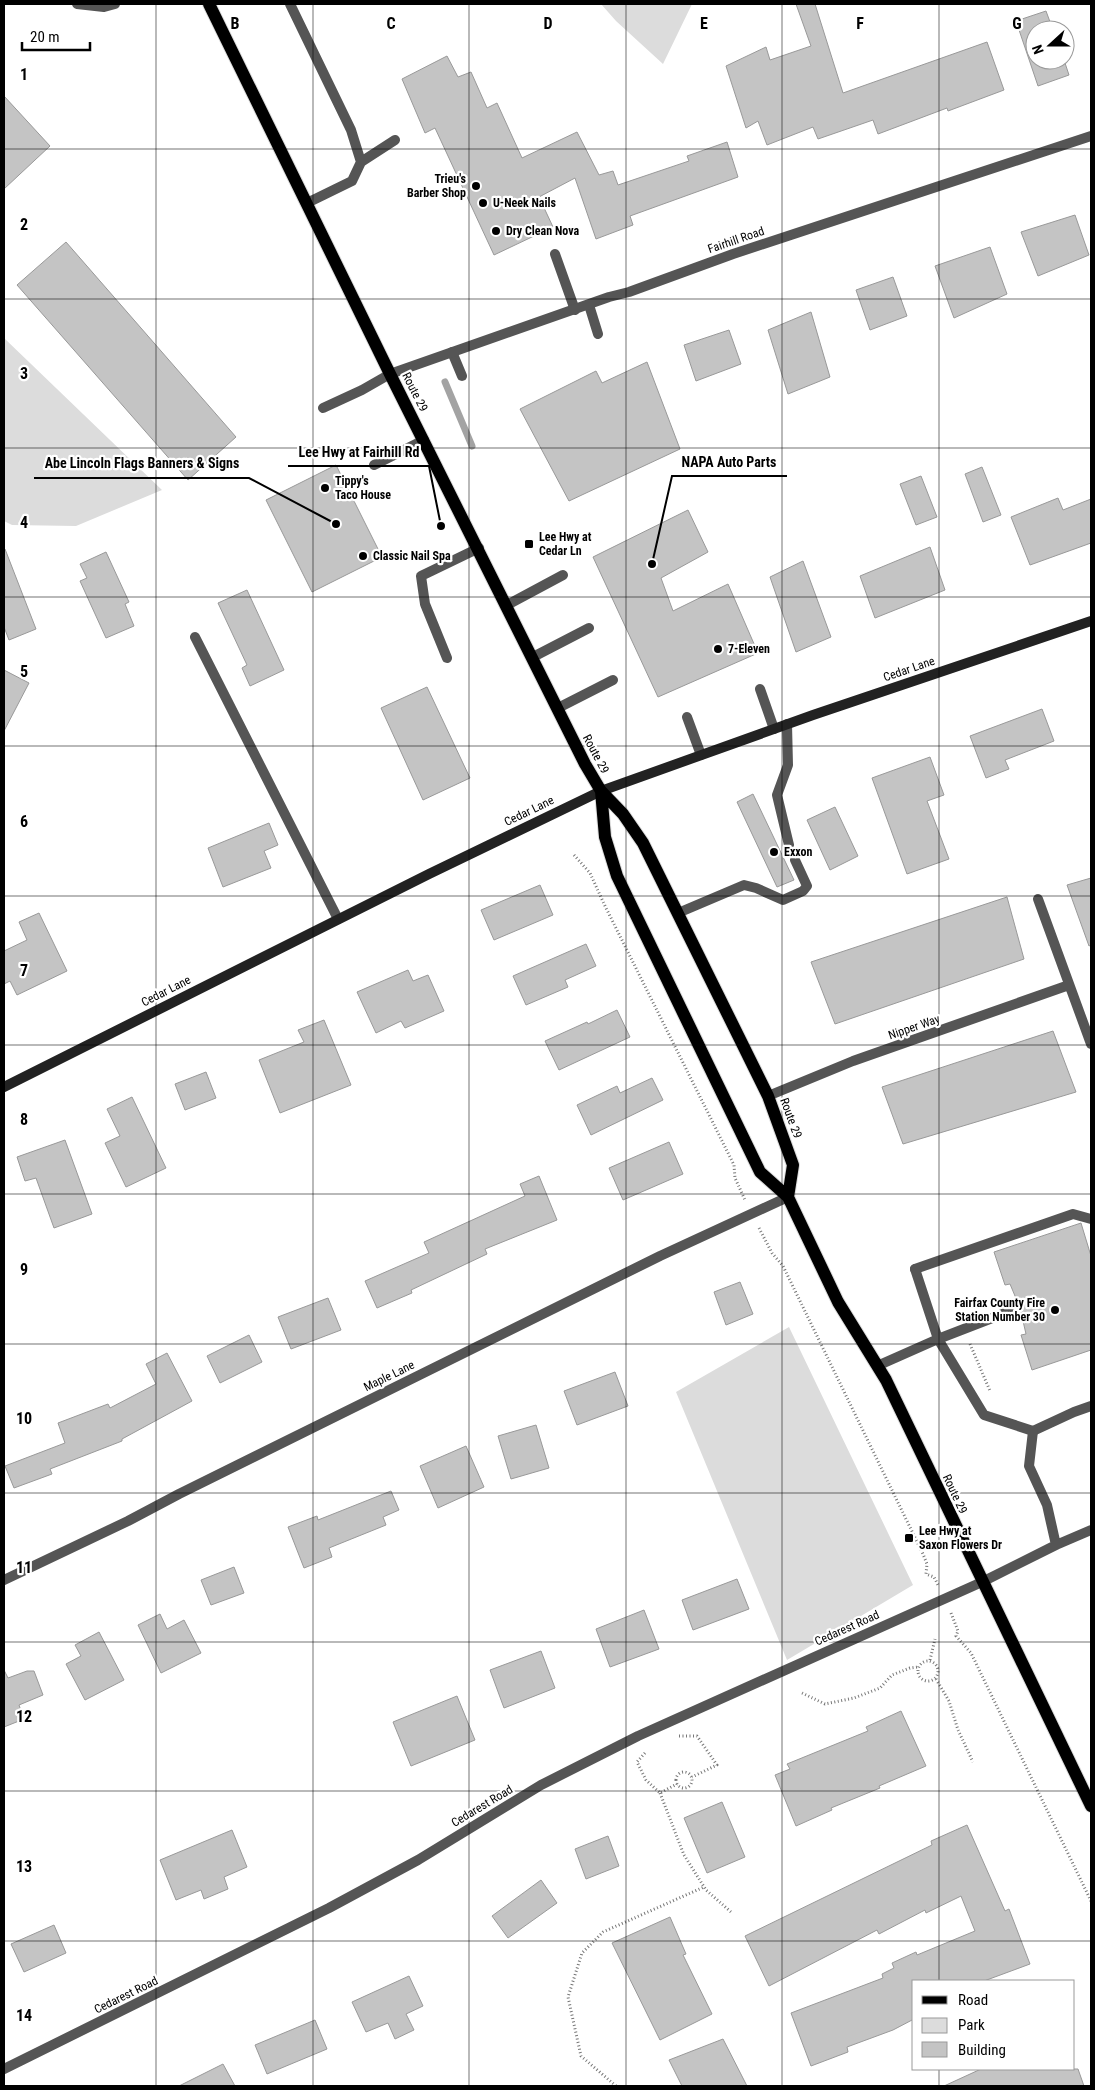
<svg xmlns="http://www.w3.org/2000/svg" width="1095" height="2090" font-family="'Roboto Condensed',sans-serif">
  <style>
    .green { fill: #dcdcdc }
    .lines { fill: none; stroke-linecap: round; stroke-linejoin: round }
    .stream { stroke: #a3a3a3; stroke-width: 7 }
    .building { fill: #c4c4c4; stroke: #999 }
    .primary-casing { stroke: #dbdbdb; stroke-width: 14 }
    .path { stroke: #777; stroke-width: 3; stroke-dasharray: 1 2.5; stroke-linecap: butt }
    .service { stroke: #555; stroke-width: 10 }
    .minor { stroke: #555; stroke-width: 10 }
    .tertiary { stroke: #555; stroke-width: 10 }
    .secondary { stroke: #222; stroke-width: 10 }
    .primary { stroke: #000; stroke-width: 12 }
    .grid { fill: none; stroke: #000; stroke-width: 1; stroke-opacity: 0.55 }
    .poi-dot { fill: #000; stroke: #fff; stroke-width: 2 }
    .labels { text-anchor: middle; stroke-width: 4.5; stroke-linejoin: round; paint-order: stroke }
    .poi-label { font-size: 12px; font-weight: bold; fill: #000; stroke: #fff; text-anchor: start }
    .street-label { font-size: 12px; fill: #000; stroke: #fff }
    .grid-label { font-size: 16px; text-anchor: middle; font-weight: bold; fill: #000; stroke: #fff; stroke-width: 4.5; stroke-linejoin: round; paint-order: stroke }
    .leader { fill: none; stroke: #000; stroke-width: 2 }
    .callout-dot { fill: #000; stroke: #fff; stroke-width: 2 }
    .callout-label { font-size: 14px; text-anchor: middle; font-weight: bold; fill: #000; stroke: #fff; stroke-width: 4.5; stroke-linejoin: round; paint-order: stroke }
  </style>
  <rect width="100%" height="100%" fill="#fff"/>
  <path class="green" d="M601 4H692L663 64 616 21Z
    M4 338 162 490 76 526 12 525 4 521Z
    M789 1327 913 1585 787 1660 676 1392Z"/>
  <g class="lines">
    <path class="stream" d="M445 382 472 446"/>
  </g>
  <path class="building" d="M796 4H815L843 93 987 42 1004 90 948 111 947 108 878 134 873 120 818 139 813 127 767 145 758 121 746 128 726 66 766 47 770 60 811 46Z
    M1046 11 1053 30H1035V60H1064L1069 75 1038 86 1016 21Z
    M447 56 458 77 471 72 487 108 497 103 522 158 577 132 599 175 613 171 618 185 689 161 687 156 727 142 738 177 630 216 633 225 596 239 575 178 539 197 553 227 494 255 435 128 425 133 402 79Z
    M4 96 50 146 4 189Z
    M1075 215 1089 255 1038 276 1021 232Z
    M66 242 236 437 188 480 17 285Z
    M990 247 1007 294 954 318 935 266Z
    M893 277 907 316 870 330 856 290Z
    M811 312 830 377 788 394 768 330Z
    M729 330 741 364 696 381 684 345Z
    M647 362 680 449 569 501 520 409 596 371 602 383Z
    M336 465 382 557 312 592 266 500Z
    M982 467 1001 515 983 522 965 474Z
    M921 476 937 517 916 525 900 484Z
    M1058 498 1063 510 1091 499V543L1030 565 1011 517Z
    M688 510 708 552 661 578 673 611 728 584 758 653 658 697 593 557Z
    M930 547 945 590 875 618 860 576Z
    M4 549H5L36 629 9 640 4 627Z
    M106 552 129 602 125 604 134 626 106 638 80 581 87 578 80 564Z
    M803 561 831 637 796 652 770 577Z
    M247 590 284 670 250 686 242 668 247 665 218 603Z
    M4 670 29 683 4 731Z
    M427 687 470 778 423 800 381 708Z
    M1042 709 1054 741 1005 760 1009 769 986 778 970 736Z
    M930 757 944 795 927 801 949 859 907 874 872 778Z
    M753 794 794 880 777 887 737 802Z
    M835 807 858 856 830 870 807 820Z
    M269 823 278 845 264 851 271 868 223 887 208 848Z
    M1091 878V945L1089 946 1067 885Z
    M540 885 553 915 494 940 481 910Z
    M1007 897 1024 959 835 1024 811 962Z
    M39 913 67 971 17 995 10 981 4 984V951L27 940 19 922Z
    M586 944 596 966 565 980 568 987 526 1005 513 976Z
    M408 970 413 981 428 975 444 1011 405 1028 401 1021 376 1033 357 992Z
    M617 1010 630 1037 559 1070 545 1041 587 1022 588 1024Z
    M324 1020 351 1085 280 1113 259 1060 304 1042 298 1030Z
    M1053 1031 1076 1092 903 1144 882 1087Z
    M206 1072 216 1098 185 1110 175 1084Z
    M652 1078 663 1100 591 1135 577 1105 617 1086 620 1093Z
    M132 1097 166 1168 126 1187 105 1143 120 1136 107 1109Z
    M65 1140 92 1214 54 1228 36 1178 25 1181 17 1157Z
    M669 1142 683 1174 623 1200 609 1168Z
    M539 1176 557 1220 485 1249 487 1254 411 1290 412 1293 377 1308 365 1281 429 1253 424 1242 525 1196 520 1184Z
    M1081 1223 1091 1256V1350L1032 1370 1021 1335 1026 1334 1020 1308 1010 1284 1005 1285 994 1252Z
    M740 1282 753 1314 726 1325 714 1292Z
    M328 1298 341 1330 291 1349 278 1317Z
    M249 1335 262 1362 220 1383 207 1356Z
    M167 1353 192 1401 122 1439V1441L50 1469 52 1474 14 1488 5 1466 65 1443 58 1423 108 1404 110 1408 156 1384 146 1364Z
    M615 1372 628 1406 577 1425 564 1391Z
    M536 1425 549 1468 511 1479 498 1436Z
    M466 1446 484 1487 438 1508 420 1466Z
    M391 1491 399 1510 383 1517 386 1525 329 1548 332 1557 304 1568 288 1527 317 1516 318 1520Z
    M234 1567 244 1593 211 1605 201 1580Z
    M737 1579 749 1609 693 1630 682 1600Z
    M644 1610 659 1649 610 1667 596 1629Z
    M160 1614 167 1629 184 1620 201 1653 161 1673 138 1625Z
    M99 1632 124 1680 85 1700 66 1664 81 1656 75 1645Z
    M541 1651 555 1688 504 1708 490 1670Z
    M4 1670 8 1678 27 1671H34L43 1695 19 1705 24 1719 4 1727Z
    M457 1696 475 1740 411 1766 393 1722Z
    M901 1711 926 1766 879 1786 880 1788 831 1808 832 1810 796 1826 775 1775 790 1769 787 1764 868 1731 866 1727Z
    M722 1802 745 1857 707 1873 684 1818Z
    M967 1825 1005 1911 1009 1909 1030 1964 984 1981H914V2019L893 2030 847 2047 848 2052 811 2066 791 2013 883 1978 882 1974 894 1968 892 1963 916 1952 917 1955 975 1931 961 1896 926 1913 925 1910 879 1934 877 1930 769 1986 745 1936 932 1845 931 1841Z
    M232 1830 247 1867 224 1877 228 1889 204 1899 201 1890 176 1900 160 1860Z
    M608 1836 619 1866 586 1879 575 1849Z
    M541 1880 557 1903 508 1938 492 1916Z
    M670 1917 686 1954 683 1955 712 2014 660 2040 612 1943Z
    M54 1925 66 1953 24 1972 11 1944Z
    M409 1976 423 2006 406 2014 414 2030 395 2039 388 2023 366 2032 352 2002Z
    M315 2020 327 2049 267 2074 255 2045Z
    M723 2039 747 2086H682L669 2060Z
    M223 2064 235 2086H179Z
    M981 2069H1078L1084 2086H944Z"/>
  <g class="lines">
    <defs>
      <path id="primary" d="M209 4 390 374 585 764 601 791 623 814 643 843 768 1096 793 1165 788 1197
        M601 791 605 837 617 876 702 1052 760 1172 788 1197 838 1302 886 1380 1091 1806"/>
    </defs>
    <use href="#primary" class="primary-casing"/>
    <path class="path" d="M574 855 590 873 605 906 734 1165 735 1178 745 1200
      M759 1228 772 1253 783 1266 923 1554 927 1564 926 1574 934 1577 938 1585
      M970 1344 990 1391
      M951 1613 958 1631 956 1636 971 1653 1091 1901
      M930 1660 935 1639
      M918 1671a10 10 0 1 1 20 0a10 10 0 1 1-20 0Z
      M936 1679 949 1701 958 1730 973 1762
      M802 1693 825 1704 854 1698 880 1688 892 1675 910 1668 918 1667
      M679 1736H697L717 1765 692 1777
      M645 1753 637 1762 646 1780 660 1793 677 1784
      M676 1780a8 8 0 1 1 16 0a8 8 0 1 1-16 0Z
      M660 1793 684 1855 706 1890 731 1912
      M616 2086 581 2056 568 1997 582 1953 603 1932 704 1887"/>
    <path class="service" d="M290 4 351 130 361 162 352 181 307 203
      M361 162 395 140
      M555 254 575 310
      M589 305 598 334
      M452 352 462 376
      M323 408 362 390 390 374
      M374 465 424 440
      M507 605 563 575
      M195 637 338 919
      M533 657 589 628
      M447 658 425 604 421 576 479 548
      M760 689 774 729
      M558 708 613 680
      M687 717 701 755
      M787 724 788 765 777 795 789 845
      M678 913 744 885 756 888 783 900 803 891 807 886 795 860
      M915 1269 1073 1214 1091 1219
      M938 1339 1013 1310
      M1033 1431 1074 1412 1091 1406"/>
    <path class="minor" d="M390 374 609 297 629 292 733 254 1091 136
      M1038 899 1091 1044
      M768 1096 853 1061 1069 985
      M915 1269 938 1339 984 1415 1033 1431 1029 1466 1047 1505 1056 1545
      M877 1366 938 1339
      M4 1580 128 1521 179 1494 660 1256 788 1197
      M4 2069 329 1908 418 1860 541 1785 638 1736 982 1582 1056 1545 1091 1530"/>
    <path class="tertiary" d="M77 4 104 7 115 4"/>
    <path class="secondary" d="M4 1087 429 874 601 791 813 715 1091 621"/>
    <use href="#primary" class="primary"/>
  </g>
  <path class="grid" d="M156 4V2086M313 4V2086M469 4V2086M626 4V2086M782 4V2086M939 4V1981M4 149H1091M4 299H1091M4 448H1091M4 597H1091M4 746H1091M4 896H1091M4 1045H1091M4 1194H1091M4 1344H1091M4 1493H1091M4 1642H1091M4 1791H1091M4 1941H1091M939 2069V2086"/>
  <g class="poi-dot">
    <circle cx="476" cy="186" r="5"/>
    <circle cx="483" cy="203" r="5"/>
    <circle cx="496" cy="231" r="5"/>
    <circle cx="325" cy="488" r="5"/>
    <rect x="524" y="539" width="10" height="10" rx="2.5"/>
    <circle cx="363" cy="556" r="5"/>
    <circle cx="718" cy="649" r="5"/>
    <circle cx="774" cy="852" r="5"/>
    <circle cx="1055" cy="1310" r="5"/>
    <rect x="904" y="1533" width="10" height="10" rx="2.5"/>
  </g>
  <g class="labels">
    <g class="poi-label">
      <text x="466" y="183" text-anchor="end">Trieu's<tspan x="466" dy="14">Barber Shop</tspan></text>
      <text x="493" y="207">U-Neek Nails</text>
      <text x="506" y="235">Dry Clean Nova</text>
      <text x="335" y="485">Tippy's<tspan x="335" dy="14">Taco House</tspan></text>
      <text x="539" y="541">Lee Hwy at<tspan x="539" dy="14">Cedar Ln</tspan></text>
      <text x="373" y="560">Classic Nail Spa</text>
      <text x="728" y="653">7-Eleven</text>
      <text x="784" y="856">Exxon</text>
      <text x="1045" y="1307" text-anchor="end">Fairfax County Fire<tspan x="1045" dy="14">Station Number 30</tspan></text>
      <text x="919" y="1535">Lee Hwy at<tspan x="919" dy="14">Saxon Flowers Dr</tspan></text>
    </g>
    <g class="street-label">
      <text transform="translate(736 240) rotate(-19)" y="4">Fairhill Road</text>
      <text transform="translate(415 392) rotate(63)" y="4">Route 29</text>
      <text transform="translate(909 669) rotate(-19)" y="4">Cedar Lane</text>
      <text transform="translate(596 754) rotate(62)" y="4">Route 29</text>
      <text transform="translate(529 811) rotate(-26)" y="4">Cedar Lane</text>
      <text transform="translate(166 991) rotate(-27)" y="4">Cedar Lane</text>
      <text transform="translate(914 1027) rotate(-19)" y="4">Nipper Way</text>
      <text transform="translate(791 1118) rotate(70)" y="4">Route 29</text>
      <text transform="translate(389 1376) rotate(-26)" y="4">Maple Lane</text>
      <text transform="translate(955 1494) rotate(65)" y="4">Route 29</text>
      <text transform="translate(847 1628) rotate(-24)" y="4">Cedarest Road</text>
      <text transform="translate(482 1806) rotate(-31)" y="4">Cedarest Road</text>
      <text transform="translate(126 1995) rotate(-26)" y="4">Cedarest Road</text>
    </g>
  </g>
  <g class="grid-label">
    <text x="235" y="29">B</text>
    <text x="391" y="29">C</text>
    <text x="548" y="29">D</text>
    <text x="704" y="29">E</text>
    <text x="860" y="29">F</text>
    <text x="1017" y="29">G</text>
    <text x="24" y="80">1</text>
    <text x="24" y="230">2</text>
    <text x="24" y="379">3</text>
    <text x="24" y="528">4</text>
    <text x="24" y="677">5</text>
    <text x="24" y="827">6</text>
    <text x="24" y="976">7</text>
    <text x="24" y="1125">8</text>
    <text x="24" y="1275">9</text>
    <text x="24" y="1424">10</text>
    <text x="24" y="1573">11</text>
    <text x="24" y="1722">12</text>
    <text x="24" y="1872">13</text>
    <text x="24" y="2021">14</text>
  </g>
  <path class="leader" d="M441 526L429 466H288M652 564L672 476H787M336 524L249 478H34"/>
  <g class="callout-dot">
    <circle cx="441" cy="526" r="5"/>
    <circle cx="652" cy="564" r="5"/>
    <circle cx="336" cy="524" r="5"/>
  </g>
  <g class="callout-label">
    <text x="359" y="457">Lee Hwy at Fairhill Rd</text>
    <text x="729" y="467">NAPA Auto Parts</text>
    <text x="142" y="468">Abe Lincoln Flags Banners &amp; Signs</text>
  </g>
  <rect width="1095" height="2090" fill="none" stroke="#000000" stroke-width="10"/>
  <rect x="912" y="1980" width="162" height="90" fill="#ffffff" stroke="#999999"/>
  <rect x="922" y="1996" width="25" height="8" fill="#000000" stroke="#999999"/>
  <text x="958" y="2005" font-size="15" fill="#000000">Road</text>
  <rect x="922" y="2018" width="25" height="15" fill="#dcdcdc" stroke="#999999"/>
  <text x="958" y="2030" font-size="15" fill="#000000">Park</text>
  <rect x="922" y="2042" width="25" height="15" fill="#c4c4c4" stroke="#999999"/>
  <text x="958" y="2055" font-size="15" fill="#000000">Building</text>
  <g transform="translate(1050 45) rotate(249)"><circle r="24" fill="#ffffff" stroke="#999999"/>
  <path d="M0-4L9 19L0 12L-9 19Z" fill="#000000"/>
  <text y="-8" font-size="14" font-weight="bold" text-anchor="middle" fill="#000000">N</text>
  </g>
  <path d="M22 42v8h68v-8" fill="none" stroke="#000000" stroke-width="2.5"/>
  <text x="30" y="42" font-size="15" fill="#000000" stroke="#ffffff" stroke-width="4" paint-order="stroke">20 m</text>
</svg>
